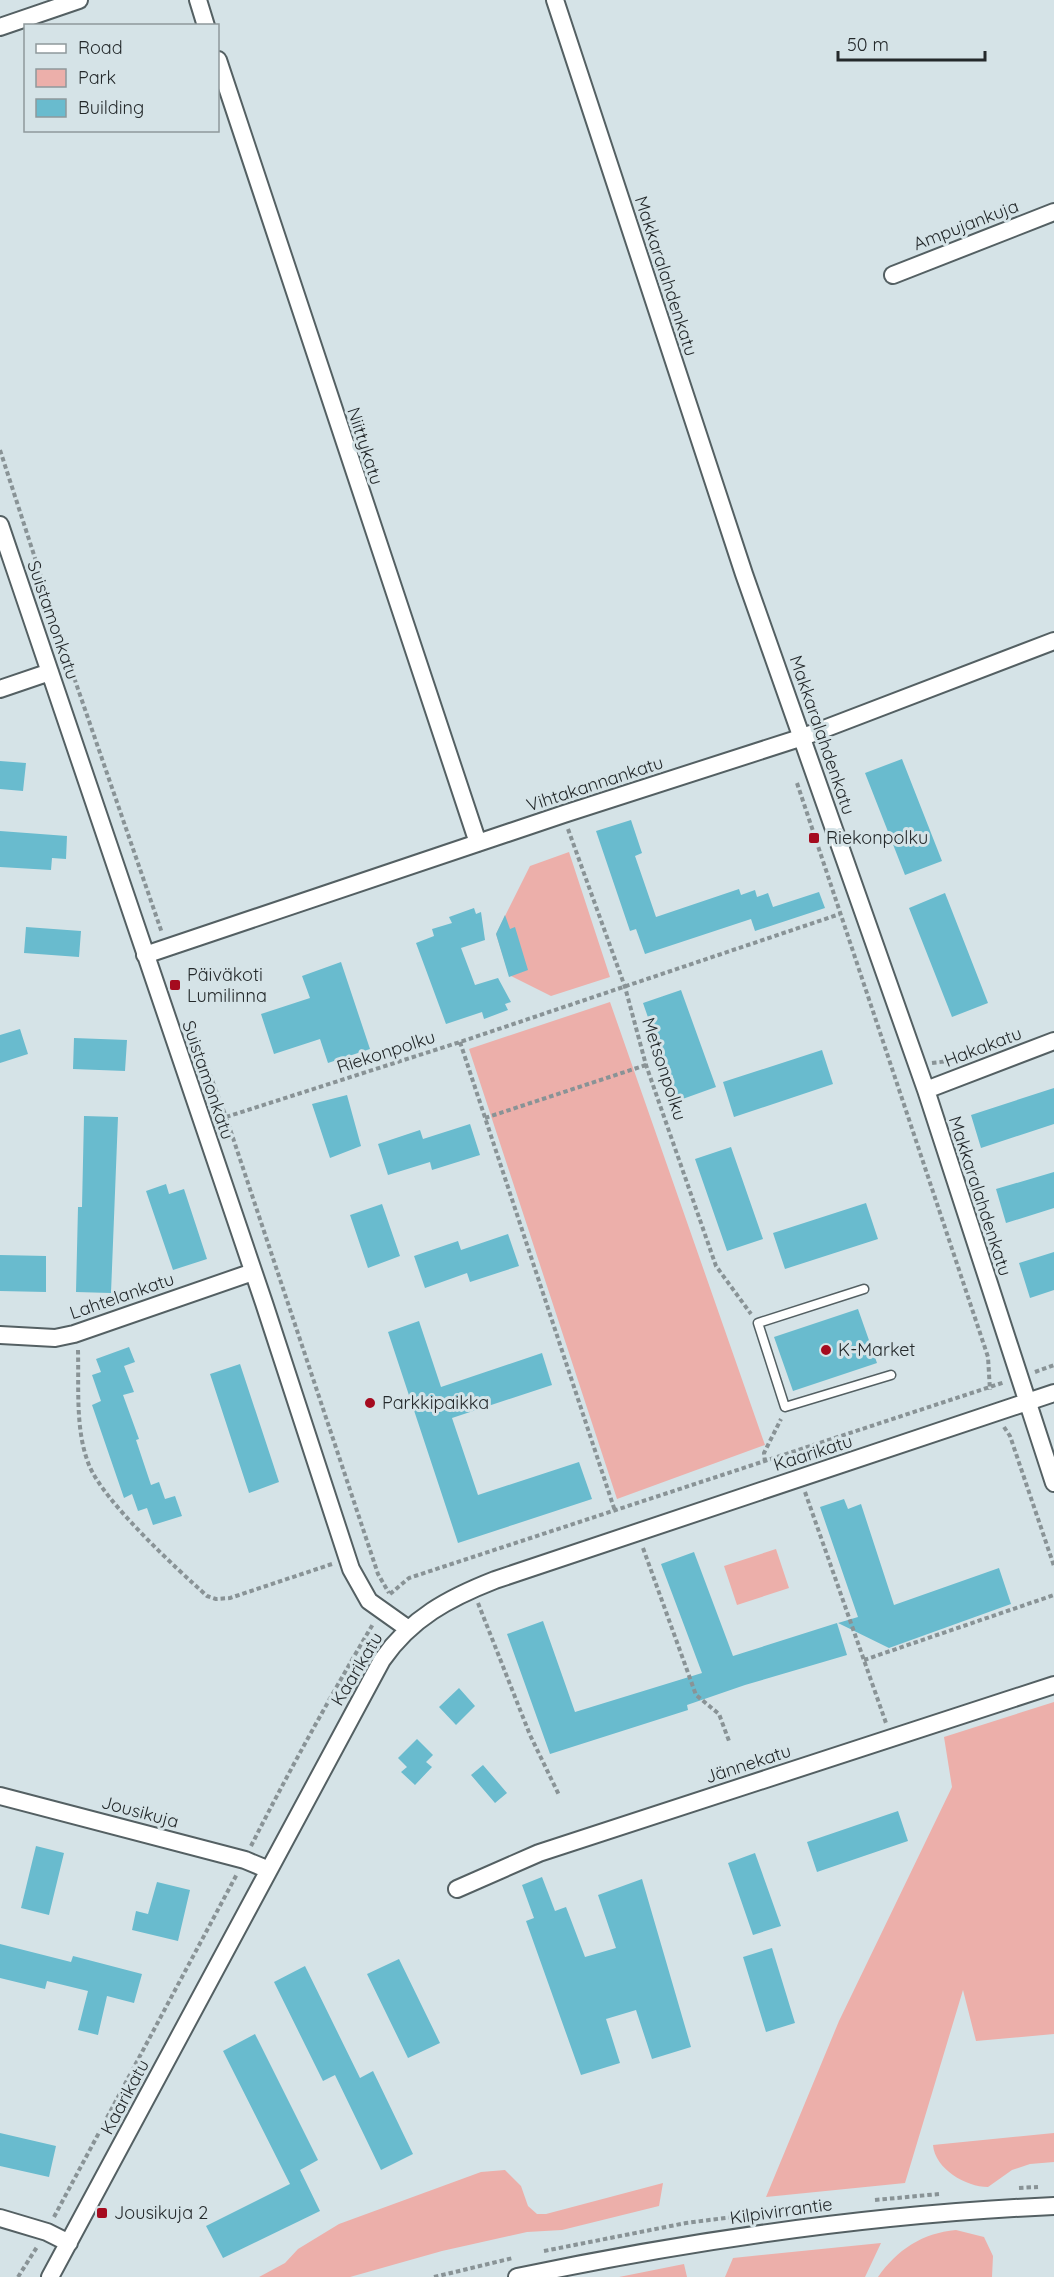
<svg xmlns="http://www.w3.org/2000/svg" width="1054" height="2277" font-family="Quicksand,sans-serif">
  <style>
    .green { fill: #ecafaa }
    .building { fill: #69bbce }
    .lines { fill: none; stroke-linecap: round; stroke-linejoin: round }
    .service-casing { stroke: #546063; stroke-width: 11 }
    .minor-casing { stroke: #546063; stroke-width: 20 }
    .path { stroke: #899396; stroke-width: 4; stroke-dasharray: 4.5 3; stroke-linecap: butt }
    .service { stroke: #fff; stroke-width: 8 }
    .minor { stroke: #fff; stroke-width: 16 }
    .poi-dot { fill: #a50b1f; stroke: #d5e3e7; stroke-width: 2 }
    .labels { text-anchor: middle; stroke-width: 6; stroke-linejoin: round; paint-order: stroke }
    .street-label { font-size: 18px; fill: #24292b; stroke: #d5e3e7 }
    .poi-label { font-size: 18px; fill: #24292b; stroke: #d5e3e7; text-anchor: start }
  </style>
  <rect width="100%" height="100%" fill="#d5e3e7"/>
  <path class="green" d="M569 852 610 977 551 996 509 975 496 934 530 866Z
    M610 1002 765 1445 617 1499 469 1049Z
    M776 1549 789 1588 737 1605 724 1566Z
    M1054 1702V2034L976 2041 963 1990 905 2183 766 2197 839 2021 952 1787 944 1737Z
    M1054 2133V2162L1030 2164 1012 2170 988 2187C966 2187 935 2169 933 2145Z
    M505 2170 521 2186 528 2206 537 2214H546L663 2183 659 2206 562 2230 527 2232 442 2251 350 2277H259L285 2263 298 2249 339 2224 481 2172Z
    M956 2230 984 2237 993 2256 992 2277H878C897 2250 922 2233 956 2230Z
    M881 2243 865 2277H725L733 2258Z
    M684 2264 687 2277H619Z"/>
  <path class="building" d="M902 759 942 861 905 875 865 773Z
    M0 761 26 763 23 791 0 789Z
    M631 820 642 853 635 856 656 917 739 889 741 895 755 890 757 897 768 893 773 907 819 892 825 908 755 931 751 919 645 954 636 929 630 931 596 831Z
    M0 831 67 836 66 859 52 858 51 870 0 867Z
    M945 893 988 1003 952 1017 909 908Z
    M474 908 476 914 481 912 485 940 461 948 475 985 498 978 511 1002 505 1004 508 1010 484 1019 482 1012 446 1024 416 943 434 936 432 929 452 923 449 917Z
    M505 915 510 929 515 927 528 970 509 977 496 934Z
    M26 927 81 931 79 957 24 953Z
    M341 962 370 1049 328 1063 320 1039 274 1054 261 1014 310 998 302 976Z
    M681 990 716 1087 677 1101 643 1003Z
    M20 1029 28 1054 0 1063V1035Z
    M74 1038 127 1040 125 1071 73 1069Z
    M822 1050 833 1084 734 1117 723 1082Z
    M1054 1088V1124L981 1148 971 1115Z
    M347 1095 361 1146 330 1158 312 1104Z
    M84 1116 118 1117 111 1293 76 1292 78 1207H82Z
    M470 1124 480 1155 432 1170 430 1162 388 1175 378 1144 420 1130 423 1139Z
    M731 1147 763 1239 727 1251 695 1159Z
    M1054 1172V1208L1006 1223 996 1189Z
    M166 1184 169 1194 184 1189 207 1259 173 1270 146 1191Z
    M866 1203 878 1239 785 1269 773 1233Z
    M382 1204 400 1256 368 1268 350 1215Z
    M508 1234 519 1266 470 1282 467 1273 425 1288 414 1256 458 1241 461 1250Z
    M1054 1252V1290L1030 1298 1019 1263Z
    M0 1255 46 1256V1292L0 1291Z
    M858 1309 877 1363 793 1391 774 1337Z
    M419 1321 441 1387 542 1353 552 1385 452 1418 478 1495 579 1462 592 1499 458 1543 388 1332Z
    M129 1347 135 1362 124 1366 134 1392 123 1395 139 1439 136 1440 151 1485 159 1482 165 1499 175 1496 182 1516 153 1525 147 1508 138 1511 132 1494 124 1498 92 1405 101 1401 92 1375 101 1372 96 1359Z
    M240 1364 279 1482 249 1493 210 1374Z
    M844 1499 848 1509 861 1504 894 1605 999 1568 1011 1604 889 1648 838 1623 858 1617 820 1507Z
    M694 1552 733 1656 837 1623 847 1655 745 1685 687 1705 688 1710 550 1754 507 1634 543 1621 575 1712 702 1673 661 1564Z
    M459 1688 475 1706 456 1725 439 1707Z
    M417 1739 433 1755 426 1762 432 1767 415 1785 401 1772 407 1767 398 1758Z
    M483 1765 507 1793 495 1803 471 1775Z
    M898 1811 908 1841 817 1872 807 1842Z
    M36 1846 64 1853 49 1915 21 1908Z
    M755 1853 781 1926 753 1935 728 1863Z
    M542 1877 555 1911 566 1907 585 1957 616 1948 598 1895 642 1879 691 2047 652 2059 636 2010 606 2019 620 2063 581 2075 526 1921 534 1918 522 1885Z
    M157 1882 190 1890 178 1941 132 1930 136 1911 148 1914Z
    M0 1944 71 1962 73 1956 142 1974 134 2003 107 1996 98 2035 78 2030 88 1991 47 1981 45 1989 0 1978Z
    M772 1948 795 2023 766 2032 743 1957Z
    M399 1959 440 2043 408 2058 367 1974Z
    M305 1966 360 2078 373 2071 413 2154 381 2170 335 2075 323 2081 274 1982Z
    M255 2034 318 2160 300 2170 320 2211 223 2258 206 2226 290 2184 223 2051Z
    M0 2133 56 2146 49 2177 0 2166Z"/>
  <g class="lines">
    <defs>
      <path id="service" d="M864 1289 758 1323 785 1407 891 1375"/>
      <path id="minor" d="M198 0 206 26
        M555 0 744 574 926 1090 1054 1483
        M0 27 79 0
        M218 60 478 843
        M893 275 1054 212
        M0 525 264 1303 351 1569 369 1601 407 1628
        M0 689 50 672
        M145 955 564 814 803 737 1054 641
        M926 1090 1054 1041
        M0 1335 55 1338 74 1334 253 1272
        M0 1796 245 1860 269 1870
        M457 1889 539 1853 1054 1685
        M0 2218 47 2232 69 2243
        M50 2277 382 1660C411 1618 449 1598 495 1580L1054 1393
        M517 2277C694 2240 873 2214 1054 2206"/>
    </defs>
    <use href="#service" class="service-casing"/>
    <use href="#minor" class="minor-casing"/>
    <path class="path" d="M0 450 68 660 162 933
      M797 783 988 1357 990 1390
      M568 829 625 987 646 1065 716 1266 751 1314
      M191 1025 226 1117 378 1574 389 1593
      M460 1042 615 1511
      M932 1063 949 1061
      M226 1117 460 1042 840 914
      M485 1118 646 1065
      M78 1350C79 1388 75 1430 89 1465 104 1502 176 1568 207 1596L216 1599 230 1598 332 1564
      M1035 1372 1054 1365
      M1004 1427 1010 1436 1054 1566
      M765 1462 764 1453 781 1419
      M805 1492 886 1723
      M643 1548 696 1695 719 1714 729 1741
      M390 1594 409 1578 1005 1382
      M478 1603 530 1735 559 1795
      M864 1660 1054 1595
      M251 1846C289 1771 330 1697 373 1624
      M1019 2188 1038 2187
      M875 2200 939 2194
      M54 2217 237 1874
      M544 2251 686 2223 826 2205
      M18 2277 37 2247
      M434 2277 513 2258"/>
    <use href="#service" class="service"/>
    <use href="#minor" class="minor"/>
  </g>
  <g class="poi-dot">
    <rect x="808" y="832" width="12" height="12" rx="3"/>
    <rect x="169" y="979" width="12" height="12" rx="3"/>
    <circle cx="826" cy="1350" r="6"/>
    <circle cx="370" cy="1403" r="6"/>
    <rect x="96" y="2207" width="12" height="12" rx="3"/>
  </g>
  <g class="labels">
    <g class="street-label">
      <text transform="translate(966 225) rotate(-21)" y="6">Ampujankuja</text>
      <text transform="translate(666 276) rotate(72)" y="6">Makkaralahdenkatu</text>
      <text transform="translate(365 446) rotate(72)" y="6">Niittykatu</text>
      <text transform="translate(53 620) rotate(71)" y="6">Suistamonkatu</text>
      <text transform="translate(822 735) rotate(71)" y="6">Makkaralahdenkatu</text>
      <text transform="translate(595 784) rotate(-18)" y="6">Vihtakannankatu</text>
      <text transform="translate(983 1047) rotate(-21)" y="6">Hakakatu</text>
      <text transform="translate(386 1052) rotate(-18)" y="6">Riekonpolku</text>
      <text transform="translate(664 1069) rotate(72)" y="6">Metsonpolku</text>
      <text transform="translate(208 1080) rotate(71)" y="6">Suistamonkatu</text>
      <text transform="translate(980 1196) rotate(72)" y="6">Makkaralahdenkatu</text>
      <text transform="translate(122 1296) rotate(-19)" y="6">Lahtelankatu</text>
      <text transform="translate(813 1453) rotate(-18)" y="6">Kaarikatu</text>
      <text transform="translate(357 1669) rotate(-59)" y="6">Kaarikatu</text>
      <text transform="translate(748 1764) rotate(-18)" y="6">Jännekatu</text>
      <text transform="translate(140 1812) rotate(15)" y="6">Jousikuja</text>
      <text transform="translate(125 2097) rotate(-62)" y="6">Kaarikatu</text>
      <text transform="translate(781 2211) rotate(-8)" y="6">Kilpivirrantie</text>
    </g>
    <g class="poi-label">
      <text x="826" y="844">Riekonpolku</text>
      <text x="187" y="981">Päiväkoti<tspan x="187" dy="21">Lumilinna</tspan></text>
      <text x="838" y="1356">K-Market</text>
      <text x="382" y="1409">Parkkipaikka</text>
      <text x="114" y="2219">Jousikuja 2</text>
    </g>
  </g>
  <rect x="24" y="24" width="195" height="108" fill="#d5e3e7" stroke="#8e999c" stroke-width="1.5"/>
  <rect x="36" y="44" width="30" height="9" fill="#ffffff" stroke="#8e999c" stroke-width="1.5"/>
  <text x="78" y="54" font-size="18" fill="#24292b">Road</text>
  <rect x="36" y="69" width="30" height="18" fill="#ecafaa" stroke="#8e999c" stroke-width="1.5"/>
  <text x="78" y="84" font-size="18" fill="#24292b">Park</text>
  <rect x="36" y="99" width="30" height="18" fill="#69bbce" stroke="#8e999c" stroke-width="1.5"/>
  <text x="78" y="114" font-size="18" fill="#24292b">Building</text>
  <path d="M838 51v9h147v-9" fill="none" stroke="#24292b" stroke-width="3"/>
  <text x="847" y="51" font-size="18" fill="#24292b" stroke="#d5e3e7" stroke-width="4.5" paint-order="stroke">50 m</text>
</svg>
